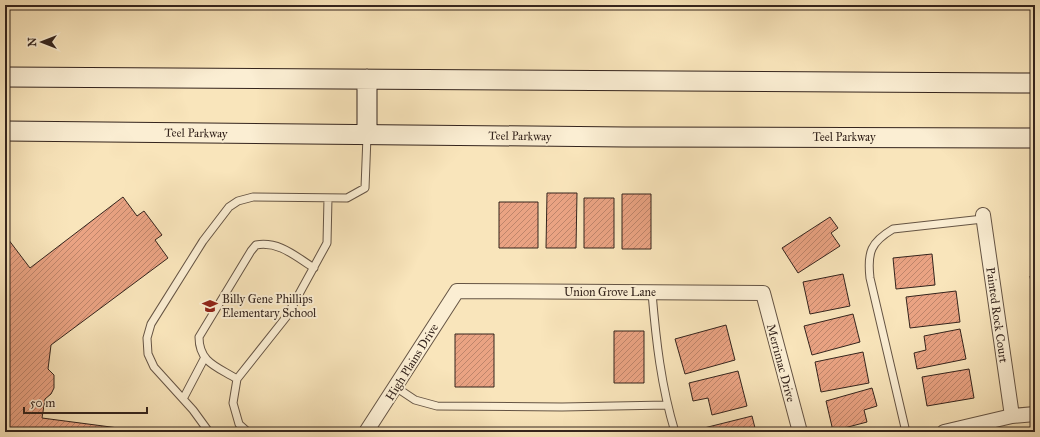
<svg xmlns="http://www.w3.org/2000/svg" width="1040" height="437" font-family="'IM FELL Great Primer',serif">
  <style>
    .building { fill: url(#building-hatch); stroke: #34241d }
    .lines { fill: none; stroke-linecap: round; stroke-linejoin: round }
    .service-casing { stroke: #655444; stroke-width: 9 }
    .minor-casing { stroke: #655444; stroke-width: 16 }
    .secondary-casing { stroke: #34241d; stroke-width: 21 }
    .service { stroke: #fbeed3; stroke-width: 7 }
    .minor { stroke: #fbeed3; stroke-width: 14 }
    .secondary { stroke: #fbeed3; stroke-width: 19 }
    .labels { text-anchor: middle; stroke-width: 4; stroke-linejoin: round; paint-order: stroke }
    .street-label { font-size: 12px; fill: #34241d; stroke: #fbeed3 }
    .poi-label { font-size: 12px; fill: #34241d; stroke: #fbeed3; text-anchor: start }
  </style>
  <defs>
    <pattern id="building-hatch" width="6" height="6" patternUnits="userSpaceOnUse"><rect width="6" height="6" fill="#eaa383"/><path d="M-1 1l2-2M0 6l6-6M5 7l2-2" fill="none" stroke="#be856b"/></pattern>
  </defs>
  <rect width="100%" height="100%" fill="#f9e5bb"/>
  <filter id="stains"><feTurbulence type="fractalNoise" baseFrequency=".005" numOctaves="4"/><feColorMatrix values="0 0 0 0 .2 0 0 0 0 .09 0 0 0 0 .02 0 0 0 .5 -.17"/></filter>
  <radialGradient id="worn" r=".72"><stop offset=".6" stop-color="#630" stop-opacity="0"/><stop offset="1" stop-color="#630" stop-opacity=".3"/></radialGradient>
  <path class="building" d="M547 193H577L576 248H546Z
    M622 194H651V249H622Z
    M123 197 137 216 144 211 162 235 155 240 168 258 51 345 48 369 54 375V388L51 394 45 399 42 418 149 432H5V235L30 268Z
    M584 198H614V248H584Z
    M499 202H538V248H499Z
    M830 217 838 228 831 233 840 246 798 273 782 248Z
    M932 254 935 285 896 289 893 258Z
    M843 274 850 306 810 314 803 282Z
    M1035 275V308L1030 276Z
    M956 291 960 322 910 328 906 297Z
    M853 314 860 342 812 355 804 326Z
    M726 325 735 360 685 374 675 339Z
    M960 329 966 359 917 369 914 353 926 350 924 336Z
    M614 331H644V383H614Z
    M455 334H494V387H455Z
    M863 352 869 383 821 392 815 362Z
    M969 369 974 398 927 406 922 377Z
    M738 371 747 406 712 415 708 398 693 401 689 383Z
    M872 388 877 406 864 410 867 422 833 431 826 401Z
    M752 416 756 432H701L700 429Z
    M398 428 416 432H397Z"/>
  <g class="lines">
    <defs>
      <path id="service" d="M652 293C656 340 661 386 675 432
        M237 379C218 367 199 363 199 337L251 251 256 245C279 241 295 256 314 268
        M397 388 415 400 437 406 562 407 667 405
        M183 399 204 359
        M209 432 193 410 154 367 148 354 147 338 151 324 203 241 229 207 238 201 253 197 347 198 365 188 367 136
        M248 432 239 424 233 403 237 379 287 316 327 243 328 198
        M906 432 870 278C867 252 871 242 893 229L983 219"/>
      <path id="minor" d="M983 215 1012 416
        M366 432 457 291 763 293 800 432
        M944 432 1012 416 1035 414"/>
      <path id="secondary" d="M5 77 1035 83
        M367 79V135
        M5 131 625 137 1035 138"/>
    </defs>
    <use href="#service" class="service-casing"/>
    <use href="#minor" class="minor-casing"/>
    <use href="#secondary" class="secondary-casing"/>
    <use href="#service" class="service"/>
    <use href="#minor" class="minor"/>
    <use href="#secondary" class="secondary"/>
  </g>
  <defs>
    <symbol id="school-bare" viewBox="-9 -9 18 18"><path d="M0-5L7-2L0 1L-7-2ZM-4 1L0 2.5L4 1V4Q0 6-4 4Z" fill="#8f2418" stroke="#fbeed3" stroke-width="2.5" paint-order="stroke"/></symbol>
  </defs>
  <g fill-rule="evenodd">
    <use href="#school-bare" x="199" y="295" width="22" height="22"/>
  </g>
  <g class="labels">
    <g class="street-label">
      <text transform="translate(196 133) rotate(1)" y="4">Teel Parkway</text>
      <text transform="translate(520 136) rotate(1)" y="4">Teel Parkway</text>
      <text x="844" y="141">Teel Parkway</text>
      <text x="610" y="296">Union Grove Lane</text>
      <text transform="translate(997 315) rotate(82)" y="4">Painted Rock Court</text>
      <text transform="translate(412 362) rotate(-58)" y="4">High Plains Drive</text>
      <text transform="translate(781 363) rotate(75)" y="4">Merrimac Drive</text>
    </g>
    <g class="poi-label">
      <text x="222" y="303">Billy Gene Phillips<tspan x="222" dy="14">Elementary School</tspan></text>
    </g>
  </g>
  <rect width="1040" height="437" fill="none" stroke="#f9e5bb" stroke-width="20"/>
  <rect x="6" y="6" width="1028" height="425" fill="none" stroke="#34241d" stroke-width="2"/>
  <rect x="10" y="10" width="1020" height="417" fill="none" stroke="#34241d"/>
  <g transform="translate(42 42) rotate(270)" stroke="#fbeed3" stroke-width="3" paint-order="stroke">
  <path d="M0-3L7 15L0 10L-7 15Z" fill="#34241d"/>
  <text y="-6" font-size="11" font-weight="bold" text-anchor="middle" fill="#34241d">N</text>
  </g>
  <path d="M24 407v6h123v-6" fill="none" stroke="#34241d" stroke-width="2"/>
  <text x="30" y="407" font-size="12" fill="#34241d" stroke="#fbeed3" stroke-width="3" paint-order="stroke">50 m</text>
  <rect width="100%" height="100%" filter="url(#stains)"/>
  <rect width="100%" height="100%" fill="url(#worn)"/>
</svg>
